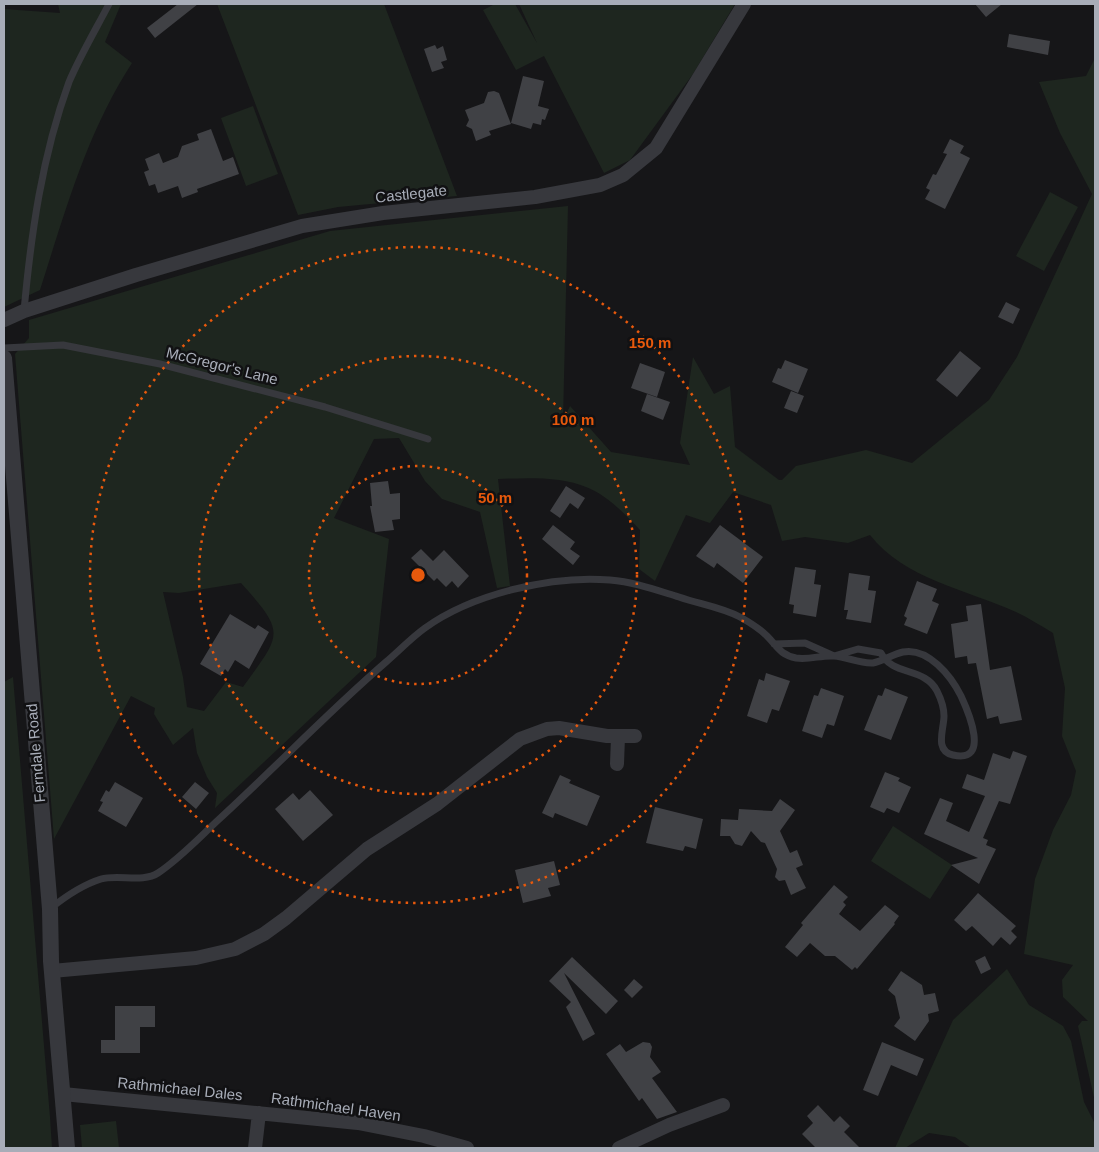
<svg xmlns="http://www.w3.org/2000/svg" width="1099" height="1152" font-family="Arial,sans-serif">
  <style>
    .green { fill: #1e261f; fill-rule: evenodd }
    .building { fill: #404145 }
    .lines { fill: none; stroke-linecap: round; stroke-linejoin: round }
    .service { stroke: #37383d; stroke-width: 7 }
    .minor { stroke: #37383d; stroke-width: 14 }
    .tertiary { stroke: #37383d; stroke-width: 16 }
    .ring { fill: none; stroke: #e8590c; stroke-width: 2.5; stroke-dasharray: 2.5 5 }
    .labels { text-anchor: middle; stroke-width: 5; stroke-linejoin: round; paint-order: stroke }
    .street-label { font-size: 15px; fill: #a8adb8; stroke: #111113 }
    .centre { fill: #e8590c; stroke: #111113; stroke-width: 2.5 }
    .ring-label { font-size: 15px; text-anchor: middle; font-weight: bold; fill: #e8590c; stroke: #111113; stroke-width: 5; stroke-linejoin: round; paint-order: stroke }
  </style>
  <rect width="100%" height="100%" fill="#161618"/>
  <path class="green" d="M58 4H121L105 42 132 63C87 132 65 212 40 290L4 307V9L60 13Z
    M217 4H384L457 196 338 207 298 215Z
    M495 4H515L537 43 519 4H735L693 74 630 160 604 173 544 56 516 70 483 10Z
    M1095 58V1102L1078 1026 1082 1021H1088L1063 997 1062 980 1073 965 1024 954 1035 879 1053 830 1071 795 1076 771 1062 736 1065 688 1053 633C1041 626 1029 618 1016 612 968 590 904 579 870 535L848 543 805 537 782 541 771 505 733 492 710 523 686 515 655 581 639 569 640 530C625 514 607 495 586 487 562 476 524 478 498 479L510 586 497 588 480 512 442 499 425 481 399 438 374 439 334 518 389 539 376 657 215 808 217 793 207 777 197 753 193 728 173 745 154 714 155 708 131 696 54 839 15 354 29 338V320L330 231 568 206 563 421 570 406 611 452 690 465 680 443 693 357 714 394 730 386 735 447 779 480H782L796 466 866 450 912 463 989 400 1017 357 1092 194 1060 133 1039 82 1086 76ZM241 583C287 634 281 634 243 687L226 682 204 711 187 707 183 677 163 592 179 593Z
    M253 106 278 174 246 186 221 118Z
    M1050 192 1078 207 1044 271 1016 256Z
    M13 677 50 1117 52 1148H4V682Z
    M893 826 952 865 930 899 871 861Z
    M1007 969 1029 1005 1063 1026 1071 1041 1084 1102 1095 1124V1148H971L955 1137 929 1133 905 1148H895L953 1020Z
    M116 1121 119 1148H82L80 1125Z"/>
  <path class="building" d="M178 4H198L155 38 147 28Z
    M975 4H1002L986 17Z
    M1009 34 1050 41 1048 55 1007 47Z
    M435 45 437 49 443 46 447 60 441 62 444 68 432 72 424 49Z
    M523 76 544 81 538 106 549 109 545 120 542 119 541 125 533 123 531 129 511 123Z
    M494 91 499 93 511 124 489 131 491 135 476 141 472 129 466 126 469 120 465 110 484 103 488 92Z
    M211 129 223 161 233 157 239 174 197 189 198 192 182 198 178 186 158 193 155 184 149 186 144 172 149 170 145 159 159 153 163 163 178 157 182 146 199 140 197 134Z
    M950 139 964 146 960 153 970 158 945 209 925 199 930 190 926 188 933 174 936 175 947 154 943 153Z
    M1006 302 1020 309 1013 324 998 317Z
    M960 351 981 368 957 397 936 380Z
    M785 360 808 369 798 393 772 382 778 368 781 369Z
    M640 363 665 372 657 397 631 388Z
    M791 391 804 396 797 413 784 408Z
    M647 394 670 402 663 420 641 411Z
    M388 481 390 494 400 493V519L392 520 394 530 375 532 370 506H372L370 483Z
    M566 486 585 498 578 509 570 503 560 518 550 511Z
    M553 525 575 542 570 549 580 556 573 565 542 539Z
    M720 525 763 557 743 583 717 563 714 568 696 556Z
    M421 549 433 561 444 550 469 576 458 588 452 581 446 587 437 578 434 581 411 558Z
    M795 567 816 570 814 584 821 585 816 617 793 613 794 605 789 604Z
    M849 573 870 576 868 590 876 591 871 623 846 619 848 610H844Z
    M917 581 937 589 932 601 939 604 927 634 904 625 907 618 904 616Z
    M981 604 990 670 1011 666 1022 720 1000 724 998 716 987 719 976 663 968 664 967 656 955 658 951 624 968 621 966 606Z
    M230 614 255 629 258 625 269 632 249 669 235 660 228 672 225 669 221 676 200 664Z
    M766 673 790 681 779 711 772 709 767 723 747 716 759 679 764 681Z
    M821 688 844 696 834 726 827 724 822 738 802 731 814 695 818 696Z
    M885 688 908 697 891 740 864 730 878 695 882 696Z
    M1013 751 1027 756 1010 804 999 801 983 838 988 840 986 845 996 849 979 884 951 865 978 858 924 834 940 798 953 803 946 821 969 832 985 796 962 788 967 774 984 780 993 753 1010 759Z
    M885 772 900 778 898 781 911 787 899 813 887 808 884 813 870 807Z
    M560 775 571 780 569 783 600 796 587 826 555 813 553 818 542 813Z
    M115 782 143 798 126 827 98 811 103 802 100 801 106 790 109 792Z
    M195 782 209 793 196 809 182 797Z
    M310 790 333 815 303 841 275 809 293 793 299 800Z
    M780 799 795 810 780 831 790 853 797 850 803 865 796 868 806 888 791 895 785 880 779 881 775 877 777 869 765 843 761 842 751 831 742 846 735 844 730 836H720L721 819 738 820 739 809 772 811Z
    M655 807 703 819 696 849 685 846 683 851 646 843Z
    M554 861 560 885 548 888 551 896 523 903 515 870Z
    M834 885 848 897 843 902 846 905 839 914 860 931 885 905 899 916 894 923 895 924 857 969 855 967 852 970 835 956H825L810 943 797 957 785 947 803 925 801 923Z
    M978 893 1016 926 1011 931 1017 937 1010 945 1001 937 993 946 972 926 966 931 954 920Z
    M985 956 991 969 981 974 975 961Z
    M572 957 618 1001 606 1014 564 973 595 1034 583 1041 566 1007 571 1002 549 981Z
    M901 971 922 985 924 995 935 993 939 1011 928 1014 929 1021 915 1041 894 1026 900 1018 895 996 888 990Z
    M634 979 643 987 632 998 624 990Z
    M115 1006H155V1027H140V1053H101V1040H115Z
    M643 1042 650 1043 652 1047 650 1057 661 1072 652 1078 677 1112 657 1119 642 1098 639 1101 606 1054 620 1044 626 1052Z
    M882 1042 924 1059 917 1076 891 1065 878 1096 863 1090Z
    M818 1105 834 1122 840 1116 850 1126 844 1132 860 1148H816L802 1134 813 1123 807 1116Z"/>
  <g class="lines">
    <path class="service" d="M24 311C31 234 42 156 69 82 80 56 96 29 109 4
      M4 348 63 345 160 364 325 407 428 439
      M51 908C66 896 82 885 101 879 118 874 143 883 158 873 179 859 198 839 216 822 274 769 327 713 386 662 399 651 411 638 425 628 472 594 552 575 610 580 634 582 656 590 679 597 699 604 721 607 740 617 749 622 759 628 767 636 777 646 780 655 796 658 810 660 821 655 834 656 847 657 860 664 873 663 883 661 893 654 903 652 928 647 951 676 961 696 968 711 991 764 953 755 934 751 944 729 944 716 944 707 941 699 937 691 925 667 892 676 881 653L858 649 834 656 805 643 774 644"/>
    <path class="minor" d="M4 320 24 311 136 275 302 226 383 213 535 197 600 185 623 175 656 148 744 4
      M617 764 618 737
      M52 971 196 958 235 949 264 934 286 918 367 849 437 804 520 739 547 729 559 728 607 736H635
      M63 1094 358 1123 424 1136 467 1148
      M255 1148 259 1113
      M619 1148 669 1125 723 1105"/>
    <path class="tertiary" d="M4 358 50 909 51 961 67 1148"/>
  </g>
  <g class="ring">
    <circle cx="418" cy="575" r="109"/>
    <circle cx="418" cy="575" r="219"/>
    <circle cx="418" cy="575" r="328"/>
  </g>
  <g class="labels">
    <g class="street-label">
      <text transform="translate(411 194) rotate(-6)" y="5">Castlegate</text>
      <text transform="translate(222 366) rotate(14)" y="5">McGregor's Lane</text>
      <text transform="translate(36 753) rotate(-95)" y="5">Ferndale Road</text>
      <text transform="translate(180 1089) rotate(6)" y="5">Rathmichael Dales</text>
      <text transform="translate(336 1107) rotate(8)" y="5">Rathmichael Haven</text>
    </g>
  </g>
  <circle cx="418" cy="575" r="8" class="centre"/>
  <g class="ring-label">
    <text x="650" y="348">150 m</text>
    <text x="573" y="425">100 m</text>
    <text x="495" y="503">50 m</text>
  </g>
  <rect width="1099" height="1152" fill="none" stroke="#a8adb8" stroke-width="10"/>
</svg>
